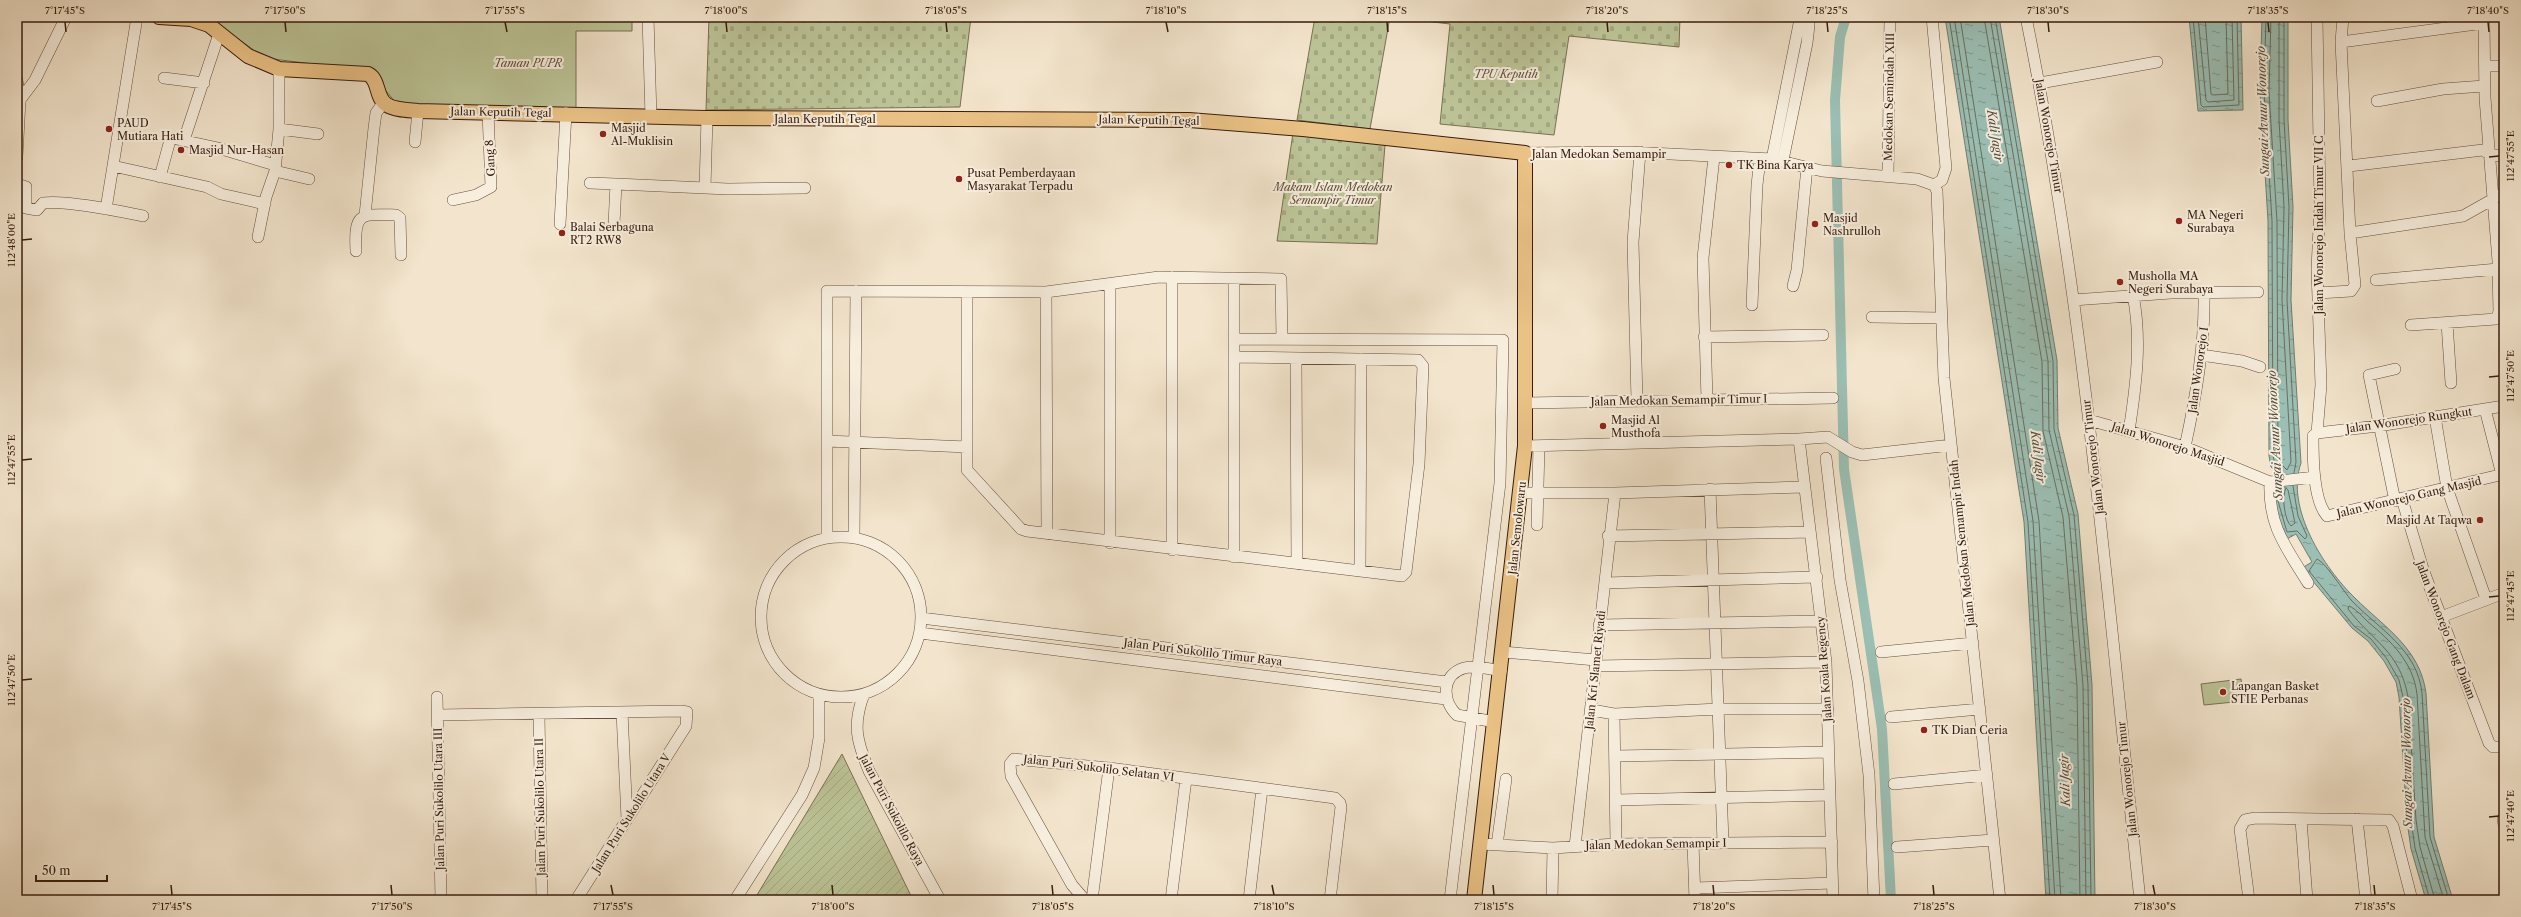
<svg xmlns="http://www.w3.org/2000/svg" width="2521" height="917" font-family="'Libre Caslon Text',serif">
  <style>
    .cemetery { fill: url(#cemetery-stones); stroke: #7a7052 }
    .park { fill: #bcc497; stroke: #7a7052 }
    .garden { fill: url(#garden-furrows); stroke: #7a7052 }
    .water { fill: url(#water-ripples); stroke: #737e71 }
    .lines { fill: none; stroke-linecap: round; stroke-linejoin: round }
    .shore { stroke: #6a6e60; stroke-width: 1 }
    .canal { stroke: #9bbfb4; stroke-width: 10 }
    .minor-casing { stroke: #674e3d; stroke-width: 12 }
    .major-casing { stroke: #381c0d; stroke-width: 16 }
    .minor { stroke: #f7eede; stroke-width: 11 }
    .major { stroke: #eac286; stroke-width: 14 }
    .ticks { fill: none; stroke: #381c0d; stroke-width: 1.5 }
    .poi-dot { fill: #8f2418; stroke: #f7eede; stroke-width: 1.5 }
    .labels { text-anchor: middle; stroke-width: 4; stroke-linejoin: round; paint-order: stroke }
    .park-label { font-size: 11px; font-style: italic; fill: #604e36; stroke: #f7eede }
    .street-label { font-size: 11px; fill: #381c0d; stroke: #f7eede }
    .poi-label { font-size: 11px; fill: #381c0d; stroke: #f7eede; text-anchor: start }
    .water-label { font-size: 12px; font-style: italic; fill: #564d3f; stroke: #f7eede }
    .neatline { fill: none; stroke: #381c0d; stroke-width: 1.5 }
    .ticks-label { font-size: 10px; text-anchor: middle; fill: #381c0d }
  </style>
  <defs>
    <pattern id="cemetery-stones" width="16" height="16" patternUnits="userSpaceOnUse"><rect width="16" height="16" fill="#bcc497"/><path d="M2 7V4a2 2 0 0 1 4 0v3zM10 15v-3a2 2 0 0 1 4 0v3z" fill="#a2a881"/></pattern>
    <pattern id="garden-furrows" width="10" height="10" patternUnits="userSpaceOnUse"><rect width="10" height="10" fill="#bcc497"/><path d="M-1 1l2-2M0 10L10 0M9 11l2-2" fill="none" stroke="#a2a881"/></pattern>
    <pattern id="water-ripples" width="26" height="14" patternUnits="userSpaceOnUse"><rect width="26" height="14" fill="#9bbfb4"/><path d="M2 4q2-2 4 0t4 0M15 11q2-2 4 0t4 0" fill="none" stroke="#7f9a91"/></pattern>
  </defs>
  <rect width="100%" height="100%" fill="#f3e5cd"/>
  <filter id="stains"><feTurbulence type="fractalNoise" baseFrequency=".005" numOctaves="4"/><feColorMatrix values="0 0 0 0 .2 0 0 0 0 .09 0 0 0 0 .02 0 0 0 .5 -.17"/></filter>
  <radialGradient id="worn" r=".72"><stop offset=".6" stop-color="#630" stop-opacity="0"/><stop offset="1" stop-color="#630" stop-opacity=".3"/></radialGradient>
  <path class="cemetery" d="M709 17H971L960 107 706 110Z
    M1315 17H1680L1679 47 1569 36 1554 135 1440 124 1450 24 1390 17 1370 129 1297 120Z
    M1293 133 1385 145 1377 244 1277 241Z"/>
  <path class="park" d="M207 17H632V31H576V111L397 104 369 71 265 58Z
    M2241 679 2244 701 2204 705 2201 684Z"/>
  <path class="garden" d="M842 754 913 900H754Z"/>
  <path class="water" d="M1945 17H1999L2057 360 2058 428 2078 514 2092 685 2095 900H2046L2024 522Z
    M2189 17H2241L2243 110 2198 111Z
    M2262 17H2288V120L2293 207 2291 300 2301 463C2285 508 2324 568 2355 598 2384 627 2420 648 2426 693L2434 837 2453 900H2426L2411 849 2407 821 2399 697 2396 682 2384 661 2368 641 2352 628 2302 568 2312 562 2296 534 2285 540 2274 501 2278 474 2271 467 2269 456 2268 221 2260 92Z"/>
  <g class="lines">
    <path class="shore" d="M1949 17 2028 522 2050 900
      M1954 17 2033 521 2055 900
      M1960 17 2039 521 2061 900
      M1984 17 2042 362 2043 431 2063 517 2077 686 2080 900
      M1990 17 2048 361 2049 430 2069 516 2083 686 2086 900
      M1995 17 2053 361 2054 429 2074 515 2088 685 2091 900
      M2193 17 2201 105 2203 107 2239 105 2237 17
      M2198 17 2206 100 2208 102 2234 100 2232 17
      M2205 17 2211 94 2213 95 2228 94 2226 17
      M2266 17 2264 92 2272 221 2273 455 2275 465 2282 474
      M2271 17 2269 92 2277 221 2278 455 2280 463 2287 470 2291 462 2282 300 2284 207 2279 120V17
      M2284 17V120L2289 207 2287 300 2296 462 2294 473
      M2280 487 2278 501 2287 532 2297 531 2305 539 2307 536 2298 516 2293 486
      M2286 488 2288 490 2295 523 2291 526C2285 521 2281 496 2286 488Z
      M2430 900 2415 848 2411 820 2403 697 2399 680 2387 659 2371 639 2354 626 2309 571 2317 559C2327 564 2343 591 2352 601 2380 630 2417 649 2422 693L2430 837 2449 900
      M2435 900 2420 847 2416 820 2408 697C2400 651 2373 642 2348 609L2349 606C2356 609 2363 617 2368 622 2391 641 2413 662 2417 694L2425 837 2444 900"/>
    <path class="canal" d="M1846 17 1840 37 1835 100 1844 469 1882 729 1891 900"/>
    <defs>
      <path id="minor" d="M648 17 651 117
        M1932 17 1946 168 1942 180 1934 185
        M2026 17C2085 308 2108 605 2140 900
        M2317 17 2320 207 2317 269 2321 385 2317 433
        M2484 23 2485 98 2498 261
        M2341 42 2484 23V17
        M2486 66H2504
        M164 78 204 83
        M17 80 20 100
        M2040 83 2157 62
        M2377 101 2443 89 2484 86
        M279 129 318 134
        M184 140 219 34
        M415 142 418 111
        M1525 153 1630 152 1772 159 1822 171 1917 179 1934 185
        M17 157 20 100 35 80 66 17
        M1772 159 1799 24 1802 17
        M1783 160 1807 43 1809 25 1806 17
        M113 166 207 187 221 194 265 204
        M2349 166 2483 150 2491 155 2504 156
        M275 171 309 179
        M1888 176 1890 18
        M160 177 170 140 172 138 218 148 275 165
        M590 183 616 184
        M17 184 26 187V208L37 210 43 203C67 200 118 211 143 216
        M1934 185 1937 191 1944 378 2000 900
        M705 188 707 118
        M453 200 476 195 491 187 488 112
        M106 209 137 17
        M365 215 374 128 376 113 383 103
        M560 224 566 113
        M614 224 616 184 728 189 805 188
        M2350 233 2463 216 2504 193
        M258 237 266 197 275 171 279 129V69
        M356 251C354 212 360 214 396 215L400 218 401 255
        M1172 277V550
        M2376 280 2498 269V262
        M1110 284V543
        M1793 286 1797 270 1807 167
        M967 292V470L1021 529 1027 531 1402 576 1406 572 1419 464 1423 366 1418 360 1234 357
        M1046 292 1047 534
        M2318 293 2351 291 2355 285 2350 233 2341 42 2343 17
        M2073 300 2171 293 2258 292
        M1752 305 1757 185 1760 159
        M1872 317 1940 318
        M2447 323 2451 383
        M2411 325 2496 319 2499 312 2498 269
        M1704 337 1823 335
        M1234 339 1503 340 1500 483 1450 900
        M2201 355 2242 361 2260 367
        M1296 358 1297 564
        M1707 400 1703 258 1714 157
        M1637 401 1633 242 1640 152
        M1525 403 1833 398
        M2504 406 2378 426 2317 433 2313 436C2313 457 2313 500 2327 516L2504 474
        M2485 409 2502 475
        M2435 417 2447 488 2486 599
        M2089 420 2185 447 2270 482 2315 477
        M2129 431C2136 386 2142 340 2133 295
        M1799 439 1826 662 1833 900
        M827 441 967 447
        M1525 446 1799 439 1828 437 1852 452 1862 455 1951 445
        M2185 447C2196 396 2205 345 2204 293
        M1826 458 1840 580 1858 681 1869 775 1874 900
        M2270 482C2268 526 2286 547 2308 583
        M1710 489 1723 842
        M1521 493H1615L1804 487
        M2402 499 2424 572 2489 743 2493 747H2504
        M2395 501 2369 375 2395 369
        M1537 525 1539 446
        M1608 536 1810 532
        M761 617a80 80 0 1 1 160 0a80 80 0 1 1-160 0Z
        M827 537V291L1046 292 1159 277 1281 279 1282 339
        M854 537 856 291
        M1234 557V278
        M1360 571 1361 359
        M1605 583 1817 577
        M2441 617 2504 593
        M921 618 1447 682
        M1599 625 1821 621
        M920 633 1446 699
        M1503 652 1596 660
        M1881 652 1973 643
        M1596 666 1826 662
        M864 694C852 725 857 742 869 771L940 900
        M437 697 441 900
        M1592 710 1614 714 1616 844
        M622 712 627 819
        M1614 714 1719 709H1828
        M438 715 681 711 687 712 686 726 576 900
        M539 715 542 900
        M1891 717 1980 709
        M1495 722 1457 715C1442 701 1441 675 1464 668 1475 665 1490 669 1501 671
        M1616 756 1829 752
        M1894 784 1987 775
        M1616 800 1830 795
        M2357 819 2366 900
        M2503 819 2504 825
        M2301 820 2307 900
        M1693 843 1695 900
        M1481 844 1553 848 1616 844 1832 842
        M1497 845 1506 779
        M1575 846 1615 493
        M1897 847 1993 840
        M1695 888 1832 883
        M735 900 802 795 814 768 819 738V695
        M1085 900 1072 885 1011 776 1010 764 1014 759 1109 768 1335 798 1340 803 1341 807 1330 900
        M1092 900 1109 768
        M1171 900 1186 779
        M1249 900 1262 789
        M1552 900 1553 848
        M2249 900 2240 829 2245 820 2255 818 2389 820 2393 826 2412 900"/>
      <path id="major" d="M159 17 191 19 209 25 248 56 279 69 368 74C380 80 375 98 387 105 395 110 408 110 418 111L707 118 1189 120 1303 129 1525 153V446L1474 900"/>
    </defs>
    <use href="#minor" class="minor-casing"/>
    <use href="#major" class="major-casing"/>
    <use href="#minor" class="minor"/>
    <use href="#major" class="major"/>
  </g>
  <path class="ticks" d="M65 22 66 32M285 22 286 32M505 22 507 32M726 22 727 32M946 22 947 32M1166 22 1168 32M1387 22 1388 32M1607 22 1608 32M1827 22 1828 32M2048 22 2049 32M2268 22 2269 32M2488 22 2489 32M2489 157 2499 156M22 240 32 239M2489 377 2499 376M22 460 32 459M2489 597 2499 596M22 680 32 679M2489 817 2499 816M171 885 172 895M391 885 392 895M611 885 613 895M832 885 833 895M1052 885 1053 895M1272 885 1274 895M1493 885 1494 895M1713 885 1714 895M1933 885 1934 895M2153 885 2155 895M2374 885 2375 895"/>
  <g class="poi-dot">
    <circle cx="109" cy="129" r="4"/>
    <circle cx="603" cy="134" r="4"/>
    <circle cx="181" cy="150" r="4"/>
    <circle cx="1729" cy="165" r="4"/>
    <circle cx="959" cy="179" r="4"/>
    <circle cx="2179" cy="221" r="4"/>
    <circle cx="1815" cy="224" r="4"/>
    <circle cx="562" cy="233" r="4"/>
    <circle cx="2120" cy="282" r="4"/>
    <circle cx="1603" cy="426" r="4"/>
    <circle cx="2480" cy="520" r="4"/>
    <circle cx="2223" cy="692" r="4"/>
    <circle cx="1924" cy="730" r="4"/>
  </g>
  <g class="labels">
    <g class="park-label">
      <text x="528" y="67">Taman PUPR</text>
      <text x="1506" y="78">TPU Keputih</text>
      <text x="1333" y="191">Makam Islam Medokan<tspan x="1333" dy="13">Semampir Timur</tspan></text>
    </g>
    <g class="street-label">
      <text transform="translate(1889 97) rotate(-89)" y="4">Medokan Semindah XIII</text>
      <text transform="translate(501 112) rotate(1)" y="4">Jalan Keputih Tegal</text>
      <text x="825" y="123">Jalan Keputih Tegal</text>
      <text transform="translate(1149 120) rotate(1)" y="4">Jalan Keputih Tegal</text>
      <text transform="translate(2049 136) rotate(80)" y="4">Jalan Wonorejo Timur</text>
      <text x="1599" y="158">Jalan Medokan Semampir</text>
      <text transform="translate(490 158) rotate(-93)" y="4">Gang 8</text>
      <text transform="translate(2319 225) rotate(-90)" y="4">Jalan Wonorejo Indah Timur VII C</text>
      <text transform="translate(2198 370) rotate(-82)" y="4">Jalan Wonorejo I</text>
      <text transform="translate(1679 400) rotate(-1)" y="4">Jalan Medokan Semampir Timur I</text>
      <text transform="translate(2409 420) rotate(-8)" y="4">Jalan Wonorejo Rungkut</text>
      <text transform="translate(2168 444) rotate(18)" y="4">Jalan Wonorejo Masjid</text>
      <text transform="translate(2093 457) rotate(-97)" y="4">Jalan Wonorejo Timur</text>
      <text transform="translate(2409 497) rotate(-13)" y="4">Jalan Wonorejo Gang Masjid</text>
      <text transform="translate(1517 528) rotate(-84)" y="4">Jalan Semolowaru</text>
      <text transform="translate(1962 543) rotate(-96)" y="4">Jalan Medokan Semampir Indah</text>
      <text transform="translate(2446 630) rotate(69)" y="4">Jalan Wonorejo Gang Dalam</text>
      <text transform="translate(1203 652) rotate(7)" y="4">Jalan Puri Sukolilo Timur Raya</text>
      <text transform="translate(1824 669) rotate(-94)" y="4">Jalan Koala Regency</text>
      <text transform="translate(1595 670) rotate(-84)" y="4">Jalan Kri Slamet Riyadi</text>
      <text transform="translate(1099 768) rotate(7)" y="4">Jalan Puri Sukolilo Selatan VI</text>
      <text transform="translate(2127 779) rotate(-96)" y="4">Jalan Wonorejo Timur</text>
      <text transform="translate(439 799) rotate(-91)" y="4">Jalan Puri Sukolilo Utara III</text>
      <text transform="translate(540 807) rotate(-91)" y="4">Jalan Puri Sukolilo Utara II</text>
      <text transform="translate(892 810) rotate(62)" y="4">Jalan Puri Sukolilo Raya</text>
      <text transform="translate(631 813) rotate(-58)" y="4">Jalan Puri Sukolilo Utara V</text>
      <text transform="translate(1656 844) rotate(-1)" y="4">Jalan Medokan Semampir I</text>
    </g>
    <g class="poi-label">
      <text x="117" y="127">PAUD<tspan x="117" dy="13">Mutiara Hati</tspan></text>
      <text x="611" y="132">Masjid<tspan x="611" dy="13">Al-Muklisin</tspan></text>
      <text x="189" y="154">Masjid Nur-Hasan</text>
      <text x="1737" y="169">TK Bina Karya</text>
      <text x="967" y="177">Pusat Pemberdayaan<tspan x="967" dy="13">Masyarakat Terpadu</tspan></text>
      <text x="2187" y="219">MA Negeri<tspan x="2187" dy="13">Surabaya</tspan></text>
      <text x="1823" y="222">Masjid<tspan x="1823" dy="13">Nashrulloh</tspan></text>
      <text x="570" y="231">Balai Serbaguna<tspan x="570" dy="13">RT2 RW8</tspan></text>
      <text x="2128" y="280">Musholla MA<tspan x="2128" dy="13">Negeri Surabaya</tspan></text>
      <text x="1611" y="424">Masjid Al<tspan x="1611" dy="13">Musthofa</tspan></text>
      <text x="2472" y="524" text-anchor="end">Masjid At Taqwa</text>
      <text x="2231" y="690">Lapangan Basket<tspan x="2231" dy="13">STIE Perbanas</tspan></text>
      <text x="1932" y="734">TK Dian Ceria</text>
    </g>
    <g class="water-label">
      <text transform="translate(2263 111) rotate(-92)" y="4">Sungai Avuur Wonorejo</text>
      <text transform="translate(1995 136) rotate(81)" y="4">Kali Jagir</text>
      <text transform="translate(2275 435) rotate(-93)" y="4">Sungai Avuur Wonorejo</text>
      <text transform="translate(2038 457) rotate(83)" y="4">Kali Jagir</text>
      <text transform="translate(2407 763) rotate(-91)" y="4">Sungai Avuur Wonorejo</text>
      <text transform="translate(2065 780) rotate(-92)" y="4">Kali Jagir</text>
    </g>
  </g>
  <rect width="2521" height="917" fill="none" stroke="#f3e5cd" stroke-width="44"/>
  <path d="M36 875v6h71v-6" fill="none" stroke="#381c0d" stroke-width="2"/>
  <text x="42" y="875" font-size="12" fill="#381c0d" stroke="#f7eede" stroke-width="3" paint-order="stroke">50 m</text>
  <rect x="22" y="22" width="2477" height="873" class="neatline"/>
  <g class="ticks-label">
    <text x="65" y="14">7°17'45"S</text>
    <text x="285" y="14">7°17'50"S</text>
    <text x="505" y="14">7°17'55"S</text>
    <text x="726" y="14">7°18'00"S</text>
    <text x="946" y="14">7°18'05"S</text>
    <text x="1166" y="14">7°18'10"S</text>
    <text x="1387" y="14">7°18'15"S</text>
    <text x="1607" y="14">7°18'20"S</text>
    <text x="1827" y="14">7°18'25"S</text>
    <text x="2048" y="14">7°18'30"S</text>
    <text x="2268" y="14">7°18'35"S</text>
    <text x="2488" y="14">7°18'40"S</text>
    <text transform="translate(2510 156) rotate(-90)" y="4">112°47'55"E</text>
    <text transform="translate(11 240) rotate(-90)" y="4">112°48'00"E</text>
    <text transform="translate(2510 376) rotate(-90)" y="4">112°47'50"E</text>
    <text transform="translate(11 460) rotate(-90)" y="4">112°47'55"E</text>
    <text transform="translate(2510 596) rotate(-90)" y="4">112°47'45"E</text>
    <text transform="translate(11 680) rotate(-90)" y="4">112°47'50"E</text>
    <text transform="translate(2510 816) rotate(-90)" y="4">112°47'40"E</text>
    <text x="172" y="910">7°17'45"S</text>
    <text x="392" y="910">7°17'50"S</text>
    <text x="613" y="910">7°17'55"S</text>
    <text x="833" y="910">7°18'00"S</text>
    <text x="1053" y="910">7°18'05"S</text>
    <text x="1274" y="910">7°18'10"S</text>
    <text x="1494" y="910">7°18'15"S</text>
    <text x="1714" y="910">7°18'20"S</text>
    <text x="1934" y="910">7°18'25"S</text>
    <text x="2155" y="910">7°18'30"S</text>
    <text x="2375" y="910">7°18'35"S</text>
  </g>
  <rect width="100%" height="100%" filter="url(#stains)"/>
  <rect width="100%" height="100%" fill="url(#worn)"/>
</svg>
